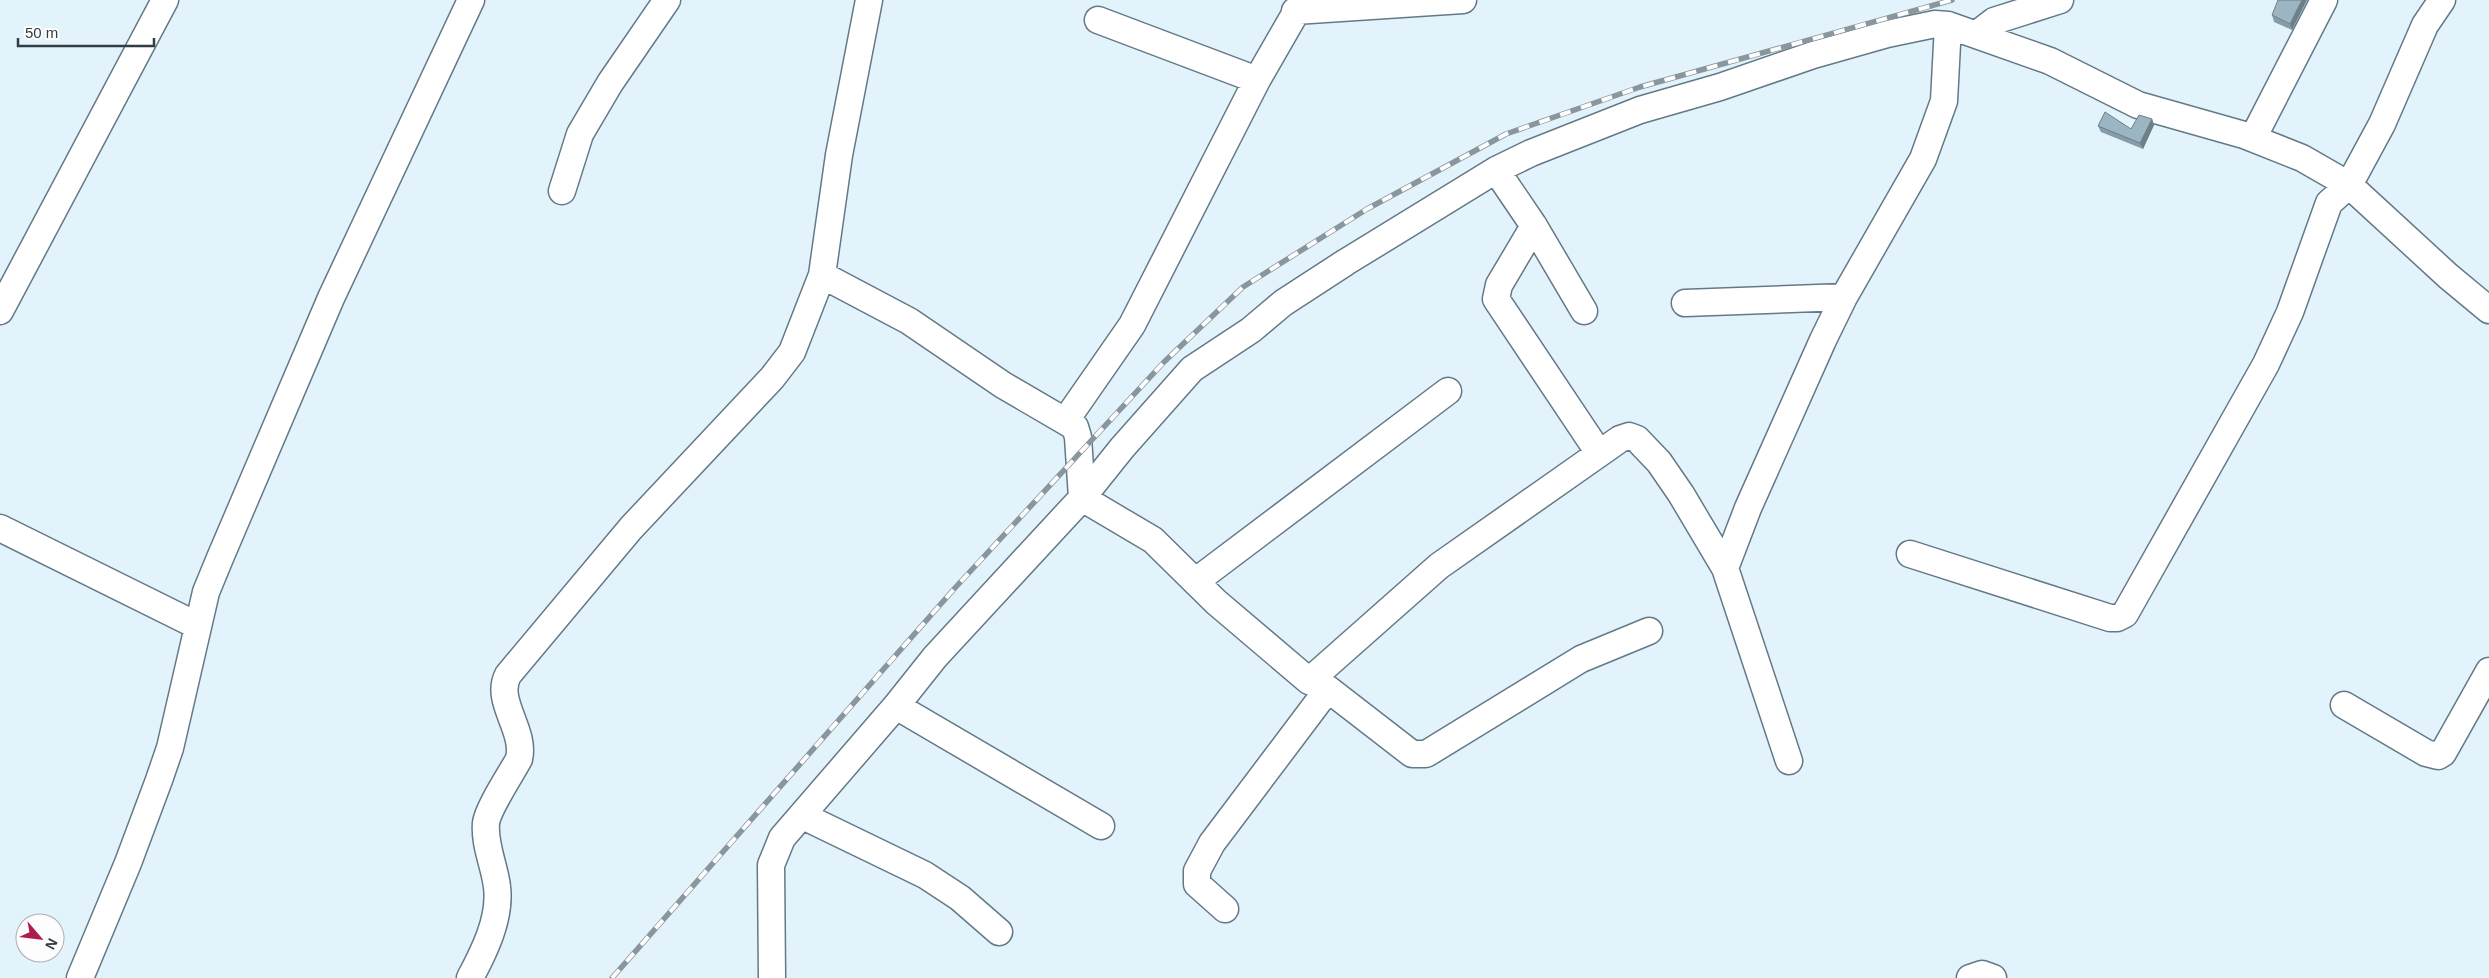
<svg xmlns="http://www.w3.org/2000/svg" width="2489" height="978" font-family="Arial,sans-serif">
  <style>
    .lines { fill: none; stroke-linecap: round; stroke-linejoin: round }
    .minor-casing { stroke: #637987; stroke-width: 29 }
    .minor { stroke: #fff; stroke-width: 26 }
    .rail-casing { stroke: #89969e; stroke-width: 5.5 }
    .rail { stroke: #fdfdfd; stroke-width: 4; stroke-dasharray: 11; stroke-linecap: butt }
    .wall { fill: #869ca8 }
    .shaded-wall { fill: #6d7f88 }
    .building { fill: #9cb5c3; stroke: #6d7f88 }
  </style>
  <rect width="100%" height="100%" fill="#e3f3fc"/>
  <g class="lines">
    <defs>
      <path id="minor" d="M1295 11 1463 0
        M1098 20 1257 80
        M1977 34 1994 21 2060 0
        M2253 138 2324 0
        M1496 170 1534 226 1584 311
        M562 191 580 134 610 83 667 0
        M1534 226 1499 285 1496 299 1599 453
        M822 275 909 321 1003 385 1075 427 1078 437 1082 498 1153 540 1216 602 1309 681 1328 689 1412 754H1426L1581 659 1649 631
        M1685 303 1844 297
        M0 311 165 0
        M1066 420 1132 325 1257 80 1303 0
        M0 528 198 626
        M1910 554 2110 618H2117L2125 614 2266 364 2290 312 2329 203 2349 185 2382 124 2425 25 2442 0
        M1196 581 1448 391
        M1309 681 1439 566 1620 439 1629 436 1637 439 1659 462 1681 494 1725 568
        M2344 705 2426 753 2438 756 2443 753 2489 671
        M896 706 1101 826
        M1789 761 1725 568 1748 508 1823 340 1844 297 1923 159 1944 101 1948 25
        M803 816 925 875 960 898 999 932
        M1225 909 1197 884V871L1212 843 1328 689
        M80 978 128 863 159 780 170 748 206 592 220 558 331 298 471 0
        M470 978C484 952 501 918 497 887 495 867 484 845 486 823 488 808 511 774 519 759 526 730 494 701 508 675L631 528 772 378 792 352 822 275 839 155 869 0
        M772 978 771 865 782 838 896 706 935 657 1082 498 1122 448 1192 369 1251 330 1283 303 1346 262 1496 170 1531 153 1640 110 1720 87 1813 55 1887 34 1935 24 1948 25 2050 61 2138 105 2244 135 2302 158 2349 185 2448 276 2489 310
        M1970 978 1982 974 1993 978"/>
    </defs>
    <use href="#minor" class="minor-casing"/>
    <use href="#minor" class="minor"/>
    <defs>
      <path id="rail" d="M612 978 954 589 1164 362 1243 287 1367 209 1506 134 1640 87 1952 0"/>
    </defs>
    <use href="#rail" class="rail-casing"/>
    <use href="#rail" class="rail"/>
  </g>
  <path class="wall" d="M2307 0 2292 30 2274 22 2272 15Z
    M2152 119 2154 125 2143 149 2101 132 2098 126 2131 129Z"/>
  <path class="shaded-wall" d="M2302 0H2307L2292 30 2290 24Z
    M2152 119 2154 125 2143 149 2140 143Z"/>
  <path class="building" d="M2278 0H2302L2290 24 2272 15Z
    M2105 112 2131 129 2139 115 2152 119 2140 143 2098 126Z"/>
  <g transform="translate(40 938) rotate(118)"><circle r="24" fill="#fdfdfd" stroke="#acb0b3"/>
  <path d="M0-4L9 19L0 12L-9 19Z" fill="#ae1c4c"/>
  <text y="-8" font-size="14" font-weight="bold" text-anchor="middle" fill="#323c43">N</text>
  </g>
  <path d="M18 38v8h136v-8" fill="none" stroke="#323c43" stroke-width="2.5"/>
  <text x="25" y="38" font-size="15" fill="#323c43" stroke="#fdfdfd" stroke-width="4" paint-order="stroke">50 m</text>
</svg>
